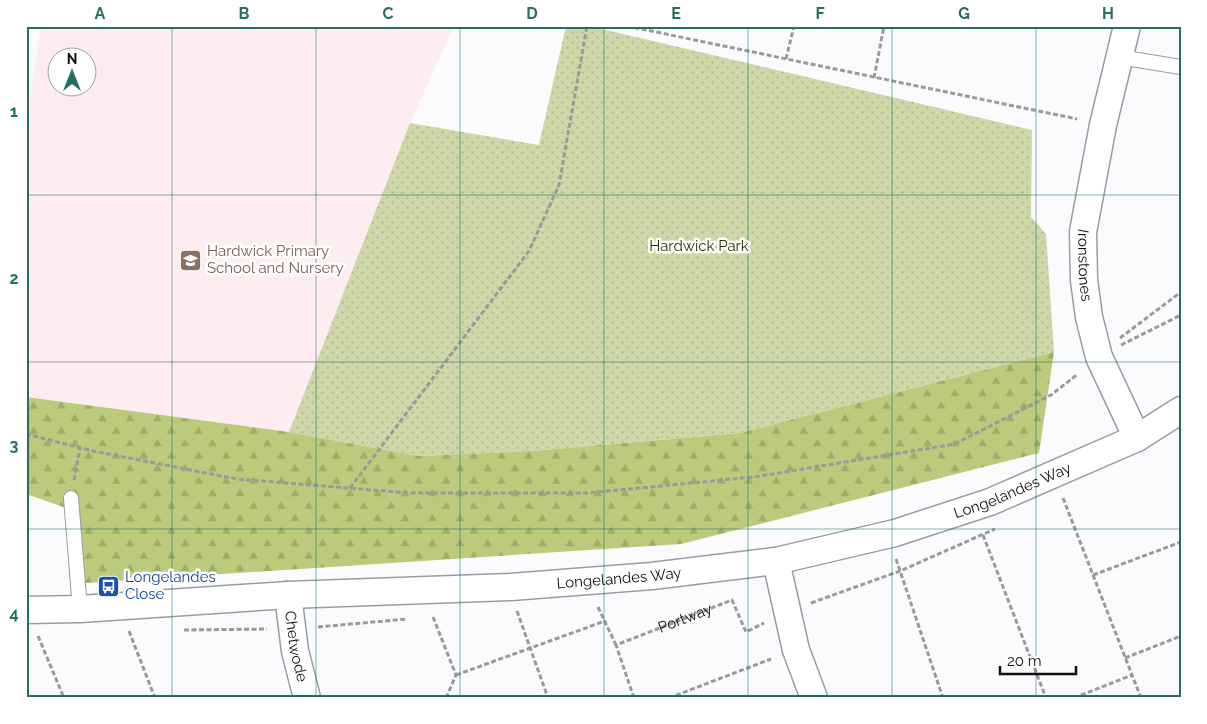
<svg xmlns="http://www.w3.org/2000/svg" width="1207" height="724" font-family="Raleway,sans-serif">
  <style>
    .education { fill: #fdedf0; fill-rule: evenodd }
    .grass { fill: url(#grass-dots) }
    .forest { fill: url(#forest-firs) }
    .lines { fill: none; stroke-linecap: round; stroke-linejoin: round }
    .service-casing { stroke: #9a9ba6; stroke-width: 16 }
    .minor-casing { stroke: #9a9ba6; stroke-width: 29 }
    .path { stroke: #9a9a9d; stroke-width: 3; stroke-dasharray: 5 2.5; stroke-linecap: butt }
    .service { stroke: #fff; stroke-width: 14 }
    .minor { stroke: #fff; stroke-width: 26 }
    .grid { fill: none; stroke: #266e64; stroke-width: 1; stroke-opacity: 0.55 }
    .labels { text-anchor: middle; stroke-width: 5; stroke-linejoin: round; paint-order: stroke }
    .park-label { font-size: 15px; fill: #2b310e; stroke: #fff }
    .education-label { font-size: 15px; fill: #785e54; stroke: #fff; text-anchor: start }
    .street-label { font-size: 15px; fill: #0e0f12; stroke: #fff }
    .transit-label { font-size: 15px; fill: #164399; stroke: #fff; text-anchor: start }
    .neatline { fill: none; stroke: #266e64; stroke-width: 2 }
    .grid-label { font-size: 16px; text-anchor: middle; font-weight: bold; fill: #266e64 }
  </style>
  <defs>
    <pattern id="grass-dots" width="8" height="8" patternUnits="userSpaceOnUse" patternTransform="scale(1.25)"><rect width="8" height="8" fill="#cdd7a7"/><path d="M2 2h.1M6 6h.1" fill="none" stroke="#afb78f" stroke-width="1.8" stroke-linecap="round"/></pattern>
    <pattern id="forest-firs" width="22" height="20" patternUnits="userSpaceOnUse" patternTransform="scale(1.25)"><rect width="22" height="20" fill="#bbca7b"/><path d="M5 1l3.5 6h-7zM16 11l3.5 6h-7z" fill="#a0ac69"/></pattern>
  </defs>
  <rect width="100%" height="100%" fill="#fbfbfe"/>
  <path class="education" d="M41 26H454L410 123 289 432 26 397V120ZM58 58H88V88H58Z"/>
  <path class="grass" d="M566 26H589L1032 130 1031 217 1046 234 1054 352 740 433 532 451 419 456 289 432 410 123 539 145Z"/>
  <path class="forest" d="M1054 352 1039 453 681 544 86 583 72 510 26 494V397L289 432 419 456 532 451 740 433Z"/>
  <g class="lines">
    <defs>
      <path id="service" d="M1119 57 1181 67
        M71 498 80 609"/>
      <g id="minor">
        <path id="s2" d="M1127 26 1103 125 1083 232 1084 280 1089 317 1099 357 1137 438"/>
        <path d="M776 561 796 650 814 698"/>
        <path id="s3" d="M288 595 295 651 307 698"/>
        <path id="s4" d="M26 610 80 609 288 595 511 587 652 576 776 561 895 533 990 502 1137 438 1181 410"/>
      </g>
    </defs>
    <use href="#service" class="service-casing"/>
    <use href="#minor" class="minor-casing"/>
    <g class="path">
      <path d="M627 26 1077 119"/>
      <path d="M786 59 794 26"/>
      <path d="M874 78 884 26"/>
      <path d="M1120 338 1181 292"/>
      <path d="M1121 345 1181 315"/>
      <path d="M26 434 93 451 237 479 409 493H587L754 477 955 444 1051 395 1078 374"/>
      <path d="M74 480 80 448"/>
      <path d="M350 488 529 251 559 185 587 26"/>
      <path d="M1063 498 1141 698"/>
      <path d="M983 535 1046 698"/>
      <path d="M896 559 943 698"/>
      <path d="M1093 575 1181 542"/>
      <path d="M811 603 900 571 995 529"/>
      <path d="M598 607 616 645"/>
      <path d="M517 611 548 698"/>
      <path d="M433 617 456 675 446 698"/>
      <path d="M318 627 407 619"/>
      <path d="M184 630 267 629"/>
      <path d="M129 631 155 698"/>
      <path d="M38 636 64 698"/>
      <path d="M1125 658 1181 636"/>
      <path d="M456 675 605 621"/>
      <path id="s1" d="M634 698 616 645 732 600 746 632 764 623"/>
      <path d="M669 698 771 659"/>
      <path d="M1074 698 1132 675"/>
    </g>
    <use href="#service" class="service"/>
    <use href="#minor" class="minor"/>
  </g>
  <path class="grid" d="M172 26V698M316 26V698M460 26V698M604 26V698M748 26V698M892 26V698M1036 26V698M26 195H1181M26 362H1181M26 529H1181"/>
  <defs>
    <symbol id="school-square" viewBox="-11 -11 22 22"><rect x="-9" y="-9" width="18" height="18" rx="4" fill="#8d6e63" stroke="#fff"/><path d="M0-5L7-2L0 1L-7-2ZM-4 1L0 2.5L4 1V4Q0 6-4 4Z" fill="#fff"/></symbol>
    <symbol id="bus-square" viewBox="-11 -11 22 22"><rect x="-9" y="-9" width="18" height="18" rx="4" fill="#1a4fb4" stroke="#fff"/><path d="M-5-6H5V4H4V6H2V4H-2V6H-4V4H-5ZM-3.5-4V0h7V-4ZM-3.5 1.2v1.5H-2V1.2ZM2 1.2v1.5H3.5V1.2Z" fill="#fff"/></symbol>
  </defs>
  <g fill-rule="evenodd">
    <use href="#school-square" x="178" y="248" width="25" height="25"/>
    <use href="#bus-square" x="96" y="574" width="25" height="25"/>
  </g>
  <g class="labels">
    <g class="park-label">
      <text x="699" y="251">Hardwick Park</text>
    </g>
    <g class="education-label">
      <text x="207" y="256">Hardwick Primary<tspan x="207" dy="17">School and Nursery</tspan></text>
    </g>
    <g class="street-label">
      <text dy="5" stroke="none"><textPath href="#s2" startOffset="244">Ironstones</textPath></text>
      <text dy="5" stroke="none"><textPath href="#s4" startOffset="999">Longelandes Way</textPath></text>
      <text dy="5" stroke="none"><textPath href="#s4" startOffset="594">Longelandes Way</textPath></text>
      <text dy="5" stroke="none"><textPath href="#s1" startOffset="130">Portway</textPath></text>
      <text dy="5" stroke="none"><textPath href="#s3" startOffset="52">Chetwode</textPath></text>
    </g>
    <g class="transit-label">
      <text x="125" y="582">Longelandes<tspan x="125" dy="17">Close</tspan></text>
    </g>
  </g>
  <rect width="1207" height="724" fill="none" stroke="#ffffff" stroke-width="55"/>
  <g transform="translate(72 72)"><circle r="24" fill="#ffffff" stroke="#9f9fa0"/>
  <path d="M0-4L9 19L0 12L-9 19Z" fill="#266e64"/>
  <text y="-8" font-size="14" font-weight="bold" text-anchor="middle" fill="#0e0f12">N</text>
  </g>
  <path d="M1000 666v8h76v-8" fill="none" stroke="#0e0f12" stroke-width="2.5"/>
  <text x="1007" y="666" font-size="15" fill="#0e0f12" stroke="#ffffff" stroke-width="4" paint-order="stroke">20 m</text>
  <rect x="28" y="28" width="1152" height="668" class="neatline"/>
  <g class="grid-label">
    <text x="100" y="19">A</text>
    <text x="244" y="19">B</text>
    <text x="388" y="19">C</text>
    <text x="532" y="19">D</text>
    <text x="676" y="19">E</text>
    <text x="820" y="19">F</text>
    <text x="964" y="19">G</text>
    <text x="1108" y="19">H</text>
    <text x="14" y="117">1</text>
    <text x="14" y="284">2</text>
    <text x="14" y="451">3</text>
    <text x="14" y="619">4</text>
  </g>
</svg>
